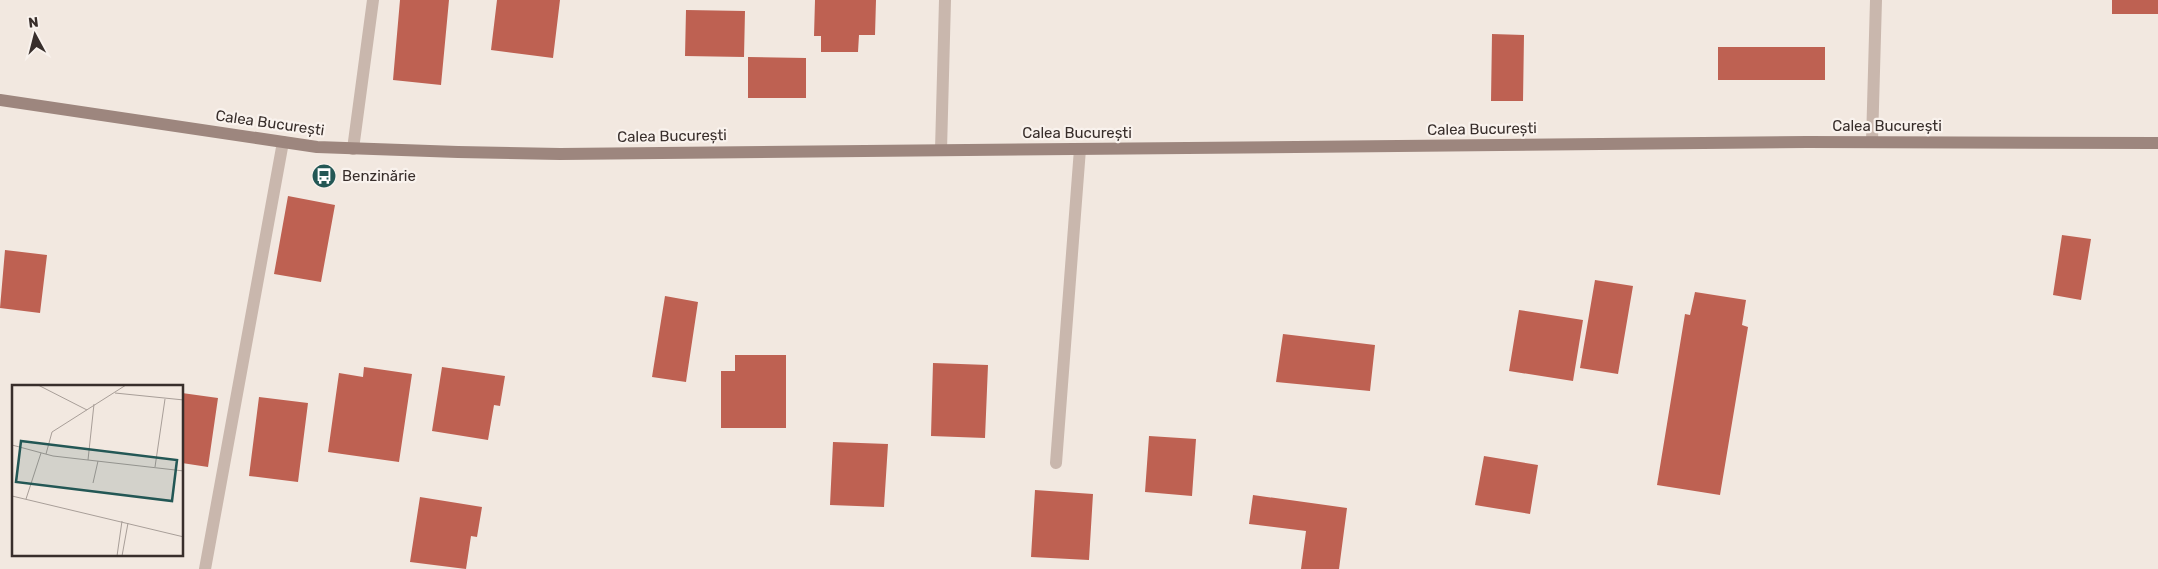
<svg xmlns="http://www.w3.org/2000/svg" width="2158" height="569" font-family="Rubik,sans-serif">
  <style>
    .building { fill: #be6152 }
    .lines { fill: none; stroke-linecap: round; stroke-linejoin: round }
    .lane { stroke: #c9b7ad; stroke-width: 12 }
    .street { stroke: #c9b7ad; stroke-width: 12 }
    .secondary { stroke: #9d867e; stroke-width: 12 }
    .labels { text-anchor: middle; stroke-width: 4.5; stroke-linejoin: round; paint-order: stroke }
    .street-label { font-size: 15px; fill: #382e2b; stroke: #f9f2ed }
    .poi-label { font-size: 15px; fill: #382e2b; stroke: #f9f2ed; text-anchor: start }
    .inset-road { fill: none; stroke: #a89e98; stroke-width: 1 }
    .view { fill: #235755; fill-opacity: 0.15; stroke: #235755; stroke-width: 2.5 }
    .inset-edge { fill: none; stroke: #382e2b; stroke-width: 2.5 }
  </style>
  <rect width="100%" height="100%" fill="#f2e8e0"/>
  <path class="building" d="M400 0H449L441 85 393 80Z
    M497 0H560L553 58 491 50Z
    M815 0H876L875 35H859L858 52H821V36H814Z
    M2112 0H2158V14H2112Z
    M686 10 745 11 744 57 685 56Z
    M1492 34 1524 35 1523 101H1491Z
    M1718 47H1825V80H1718Z
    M748 57 806 58V98H748Z
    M288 196 335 205 321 282 274 274Z
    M2062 235 2091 239 2081 300 2053 295Z
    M5 250 47 255 40 313 0 308Z
    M1595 280 1633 286 1618 374 1580 368Z
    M1695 292 1746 300 1742 325 1748 327 1720 495 1657 485 1685 314 1690 315Z
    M665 296 698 302 686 382 652 377Z
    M1519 310 1583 320 1573 381 1509 371Z
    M1283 334 1375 345 1370 391 1276 382Z
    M735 355H786V428H721V371H735Z
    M933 363 988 365 985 438 931 436Z
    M364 367 412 374 399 462 328 452 339 373 363 377Z
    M442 367 505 376 500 406 494 405 488 440 432 431Z
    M182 393 218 398 208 467 182 463Z
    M259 397 308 403 298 482 249 476Z
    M1149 436 1196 439 1192 496 1145 492Z
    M833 442 888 444 884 507 830 505Z
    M1484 456 1538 465 1530 514 1475 505Z
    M1035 490 1093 494 1089 560 1031 557Z
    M1253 495 1347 508 1339 569H1301L1306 531 1249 524Z
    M420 497 482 507 477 537 471 536 466 569 410 562Z"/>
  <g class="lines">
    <path class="lane" d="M941 150 945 0
      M205 569 283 142"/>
    <path class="street" d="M1872 142 1876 0
      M353 149 373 0
      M1056 463 1080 149"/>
    <path class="secondary" d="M0 100 317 147 458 152 560 154 1807 142 2158 143"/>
  </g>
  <defs>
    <symbol id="bus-disc" viewBox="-11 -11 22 22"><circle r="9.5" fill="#235755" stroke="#f9f2ed"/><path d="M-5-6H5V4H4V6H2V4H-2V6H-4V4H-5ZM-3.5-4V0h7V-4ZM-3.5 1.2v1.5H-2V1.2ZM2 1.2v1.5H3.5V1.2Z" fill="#fff"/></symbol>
  </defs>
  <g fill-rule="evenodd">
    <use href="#bus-disc" x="310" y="162" width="28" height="28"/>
  </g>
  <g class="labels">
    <g class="street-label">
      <text transform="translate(270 123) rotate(8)" y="5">Calea București</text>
      <text x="1887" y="131">Calea București</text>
      <text transform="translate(1482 129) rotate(-1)" y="5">Calea București</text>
      <text x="1077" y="138">Calea București</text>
      <text transform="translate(672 136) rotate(-1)" y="5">Calea București</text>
    </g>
    <g class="poi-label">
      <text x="342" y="181">Benzinărie</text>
    </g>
  </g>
  <g transform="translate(12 385)">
    <rect width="171" height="171" fill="#f2e8e0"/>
    <path class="inset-road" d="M26 0 75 25M103 8 172 15M0 60 41 71 172 86M34 69 40 47 114 0M76 75 82 19M143 82 153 14M81 98 86 76M0 111 172 152M14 114 29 68M105 171 110 136M110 171 116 138"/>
    <path class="view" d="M9 56 165 75 160 116 4 97Z"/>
    <rect width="171" height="171" class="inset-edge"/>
  </g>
  <g transform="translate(35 35) rotate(353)" stroke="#f9f2ed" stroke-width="4" paint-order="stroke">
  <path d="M0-4L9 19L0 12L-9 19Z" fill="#382e2b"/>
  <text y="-8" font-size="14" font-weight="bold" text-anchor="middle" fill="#382e2b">N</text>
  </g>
</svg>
